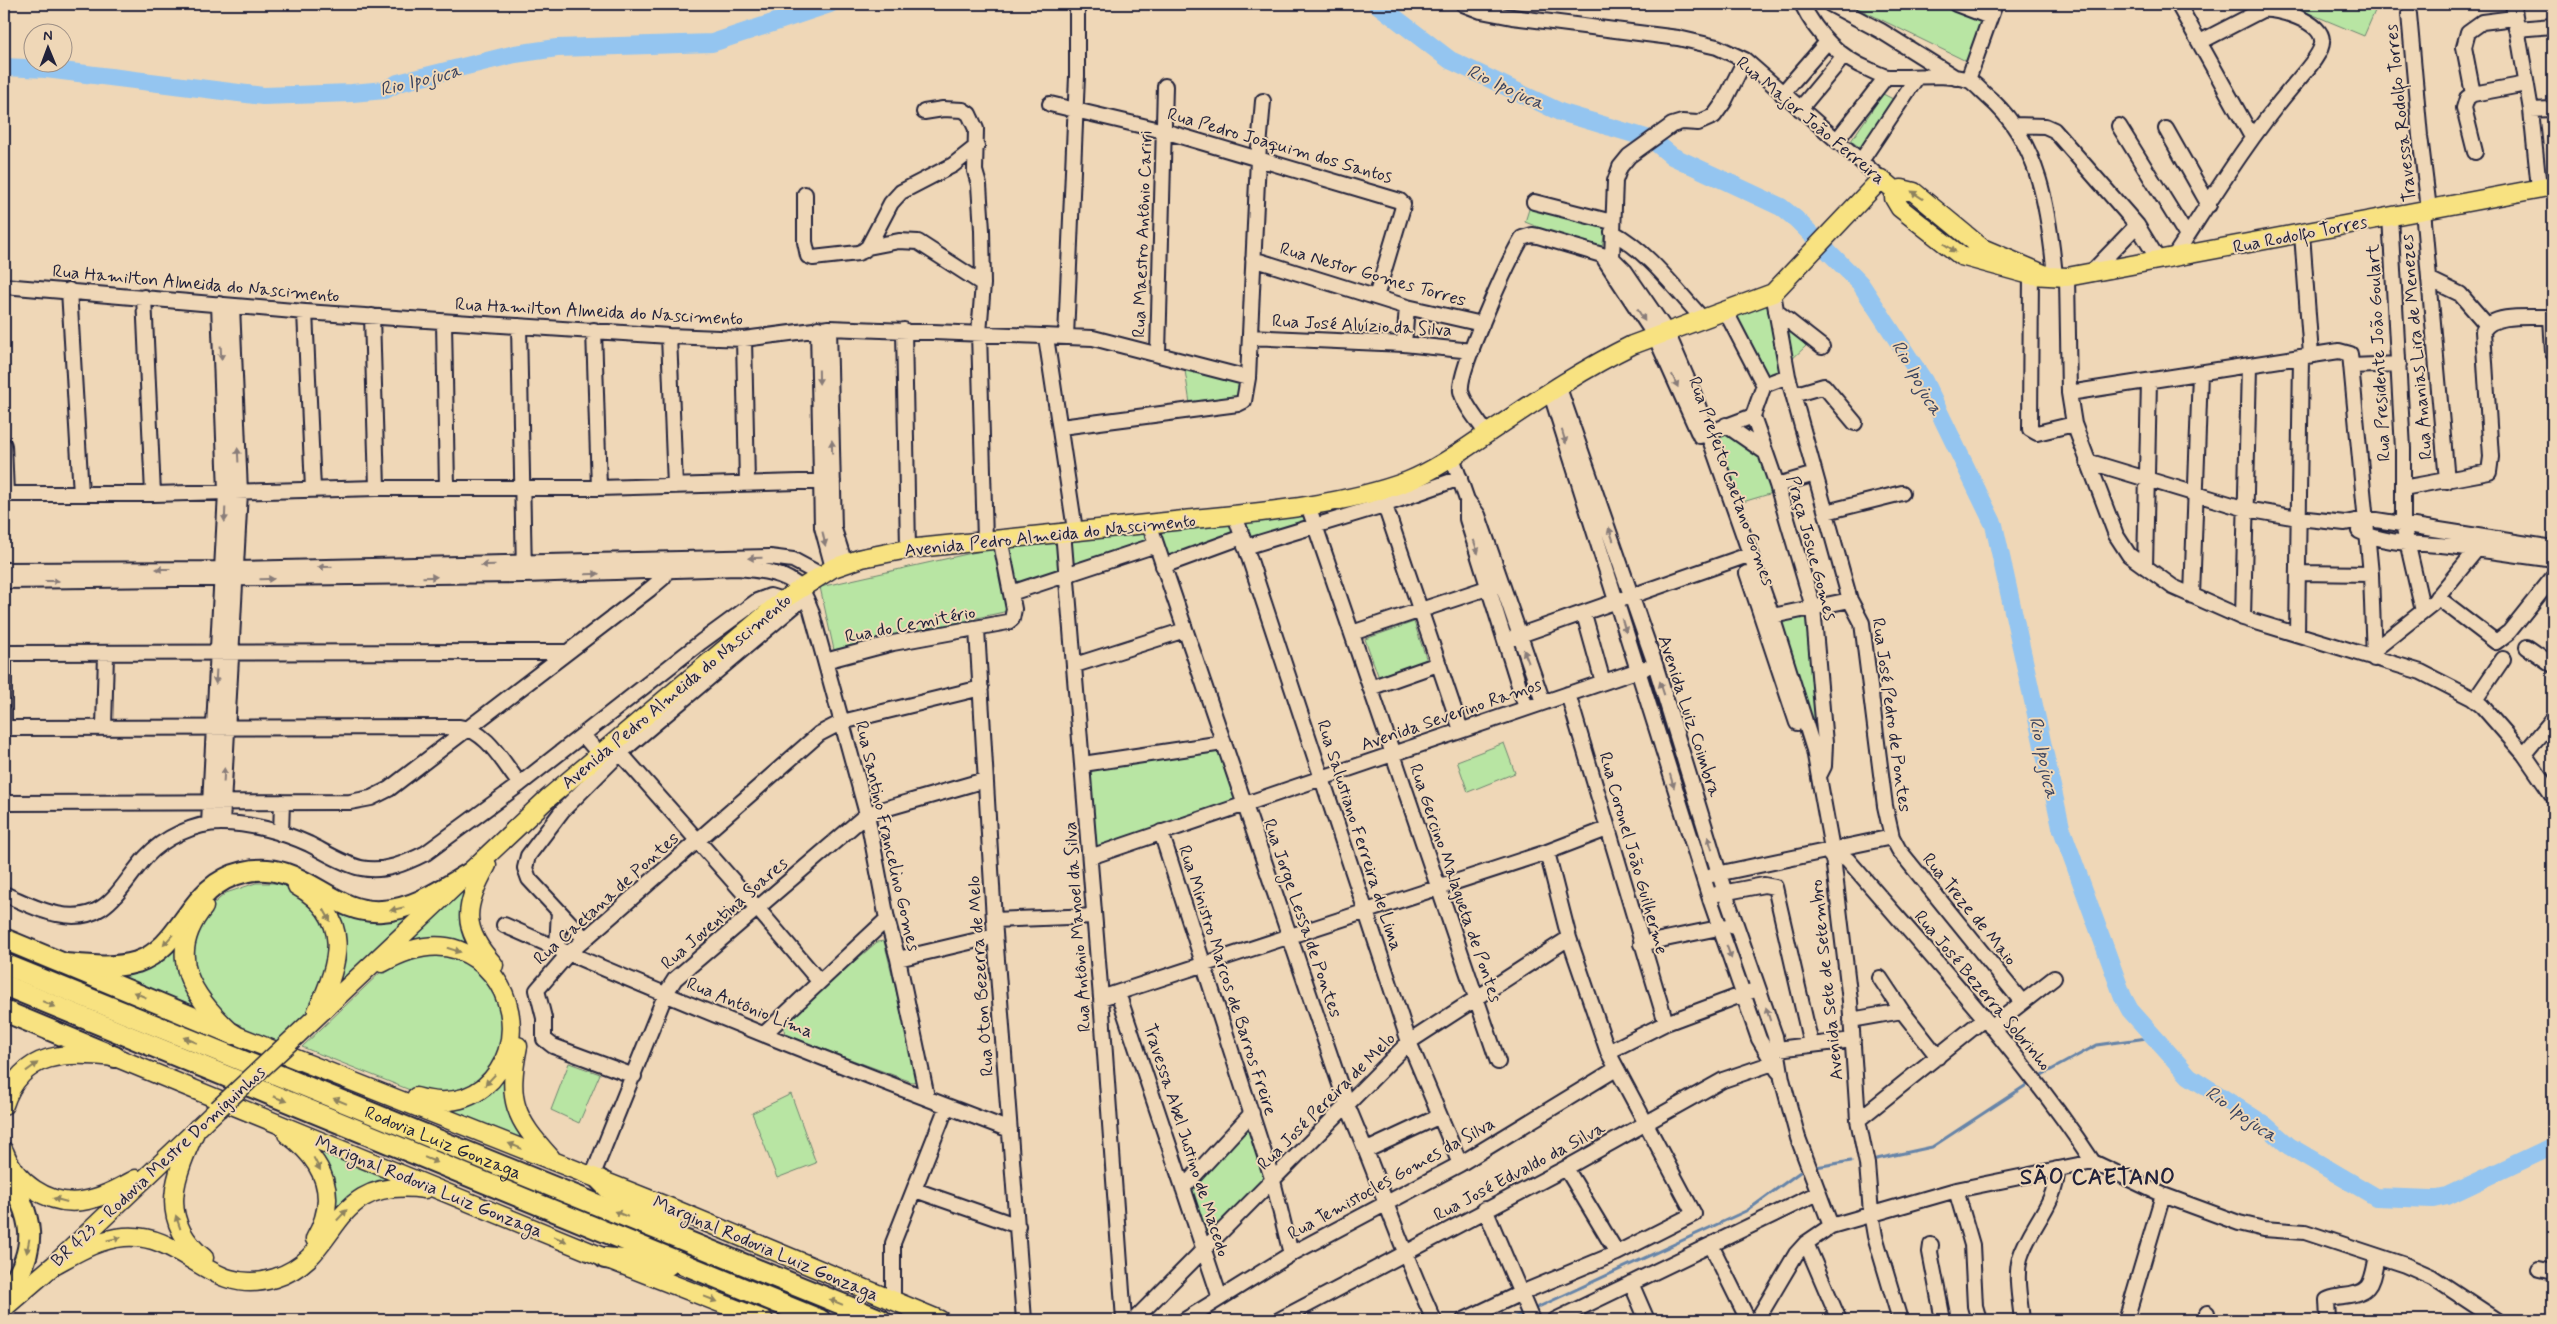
<svg xmlns="http://www.w3.org/2000/svg" width="2557" height="1324" font-family="Mynerve,sans-serif">
  <style>
    .green { fill: #b8e5a3; stroke: #6d846f }
    .lines { fill: none; stroke-linecap: round; stroke-linejoin: round }
    .stream { stroke: #6684a8; stroke-width: 3 }
    .river { stroke: #94c5f0; stroke-width: 18 }
    .minor-casing { stroke: #22223b; stroke-width: 18 }
    .major-casing { stroke: #22223b; stroke-width: 21 }
    .highway-casing { stroke: #22223b; stroke-width: 24 }
    .minor { stroke: #efd7b7; stroke-width: 14 }
    .major { stroke: #f8e281; stroke-width: 18 }
    .highway { stroke: #f8e281; stroke-width: 20 }
    .major-bridge-casing { stroke: #22223b; stroke-width: 21; stroke-linecap: butt }
    .major-bridge { stroke: #f8e281; stroke-width: 18 }
    .oneway { fill: #8d825e }
    .oneway2 { fill: #887c79 }
    .labels { text-anchor: middle; stroke-width: 4; stroke-linejoin: round; paint-order: stroke }
    .street-label { font-size: 18px; fill: #22223b; stroke: #efd7b7 }
    .water-label { font-size: 19px; font-style: italic; fill: #39435f; stroke: #efd7b7 }
    .district-label { font-size: 22px; font-weight: bold; letter-spacing: 1px; fill: #22223b; stroke: #efd7b7 }
  </style>
  <rect width="100%" height="100%" fill="#efd7b7"/>
  <filter id="ink" filterUnits="userSpaceOnUse"><feTurbulence type="fractalNoise" baseFrequency=".02" numOctaves="2"/><feDisplacementMap in="SourceGraphic" scale="10" xChannelSelector="R" yChannelSelector="G"/><feConvolveMatrix kernelMatrix="1 2 1 2 8 2 1 2 1" color-interpolation-filters="sRGB"/></filter>
  <g filter="url(#ink)">
    <path class="green" d="M1849 4H1945L1985 19 1968 62Z
      M2287 4H2378L2364 36Z
      M1883 94 1895 100 1863 150 1851 141Z
      M1530 206 1606 223 1602 249 1570 240 1525 222Z
      M1770 303 1782 372 1764 378 1732 316Z
      M1779 317 1806 346 1789 362Z
      M1184 364 1249 383V400L1191 410Z
      M1750 421 1776 492 1736 504 1711 436Z
      M1309 501 1317 525 1247 549 1244 539 1163 563 1157 546 1011 593 1000 538Z
      M994 548 1008 611 834 650 820 587Z
      M1815 606 1828 724 1813 751 1775 617Z
      M1414 622 1427 661 1379 678 1365 639Z
      M1223 743 1244 804 1090 857 1083 764Z
      M1504 743 1515 773 1468 792 1457 761Z
      M476 875 465 899 486 963 464 947 395 950Z
      M256 883H280L307 897 327 922 333 950 313 1006 275 1043 236 1026 200 987 193 960 196 931 204 912 226 893Z
      M424 908 338 989C348 954 344 943 332 910Z
      M183 939 215 1022 101 971Z
      M884 941 918 1081 912 1082 785 1035 783 1023 877 942Z
      M439 952 464 959 491 977 505 1005 500 1058 479 1083 448 1097 420 1094 302 1047 385 968 417 954Z
      M569 1063 600 1074 579 1123 551 1110Z
      M508 1074 543 1154 425 1104Z
      M791 1094 816 1163 777 1178 752 1113Z
      M1249 1124 1267 1178 1207 1238 1189 1188Z
      M312 1148 418 1184 396 1182 326 1227Z"/>
    <g class="lines">
      <path class="stream" d="M2038 1077 2097 1045 2154 1037
        M1872 1160 1932 1147 2031 1082
        M1816 1167 1851 1161
        M1532 1310 1748 1210 1800 1172
        M1508 1320 1526 1312"/>
      <path class="river" d="M1377 4 1450 60 1560 112 1650 139
        M4 67 46 69 263 96 352 93 385 90 398 83 515 54 557 48 712 43 830 4
        M1655 142 1672 156 1781 207 1796 219 1860 283 1924 381 1994 525 2061 827 2123 997 2130 1010 2189 1076 2265 1125 2289 1146 2376 1197 2433 1199 2447 1196 2553 1146"/>
      <defs>
        <path id="minor" d="M1463 4 1481 11 1512 17 1678 38 1717 47 1745 60 1881 179
          M1802 4C1817 35 1838 57 1870 70 1876 73 1882 76 1888 77 1910 78 1947 73 1968 80 1974 82 1982 92 1988 97 2040 141 2049 213 2055 276
          M1830 4 1881 31 1956 78
          M1956 4 1990 17
          M2178 4 2252 137
          M2513 4 2531 110 2539 188
          M2409 14 2420 136 2429 209
          M2516 29 2553 26
          M1968 80 1995 4
          M1782 94 1827 42
          M2473 94 2464 47 2468 32 2482 22 2514 18
          M1050 104 1164 131 1400 201 1403 204 1402 210 1376 297
          M1800 109 1843 57
          M2531 110 2553 109
          M924 112 943 109 963 110 969 114 976 129 975 171 979 185 982 230 983 284 979 333 985 540
          M2014 125 2045 126 2054 130 2137 225 2159 261
          M2119 126 2187 236
          M2166 129 2209 205
          M1837 140 1886 77
          M2475 152 2464 108 2467 98 2473 94 2526 84
          M1861 161 1917 77
          M805 194V242L808 256 813 258 858 253 863 251 868 247 891 203 901 192 953 165 977 146
          M1534 202 1612 222
          M2423 210 2447 481
          M2390 216 2403 449V524L2423 611
          M1612 232C1649 252 1675 289 1703 319
          M2302 234 2311 355
          M868 247 899 241 918 242 983 284
          M2173 258C2211 200 2247 140 2292 87 2300 77 2324 53 2322 40 2321 21 2277 8 2262 10L2200 42
          M1253 259 1407 307 1482 324
          M1605 260 1655 336 1698 432
          M1609 264 1612 258 1615 181 1620 167 1629 156 1672 125 1682 122 1698 123 1714 116 1724 102 1745 60
          M2031 268 2030 429 2037 433 2074 424
          M2090 274 2137 225
          M2067 277 2069 393 2074 424 2116 535 2129 555 2173 587 2243 618 2421 672 2472 698 2482 706 2524 754 2553 796
          M2429 279 2460 294 2486 324
          M4 286 305 312 669 336 744 339 829 328 1093 338 1248 378
          M69 290 81 494
          M1773 293 1788 376 1850 600 1862 623 1885 806 1892 837 1899 850 2022 1002
          M144 297 153 494
          M1725 310 1764 385
          M1776 311 1822 347
          M305 312 313 489
          M372 316 377 488
          M2551 317 2553 353
          M444 322 447 488
          M519 326 524 572
          M818 328 822 527 833 568
          M829 328 834 529 845 564
          M594 330 599 488
          M904 330 908 549
          M669 336 675 486
          M1046 337 1075 530
          M1066 337 1077 76V4
          M1250 337 1404 344 1472 351
          M744 339 747 483
          M1404 344 1407 307
          M1158 353 1165 86
          M2352 366 2399 364
          M1558 385 1655 664 1725 893 1775 1036 1782 1079 1798 1138 1831 1226
          M1550 391 1711 902 1759 1039 1778 1071
          M2069 393 2339 351 2350 354 2371 574 2374 659
          M1793 395 1824 386 1855 423
          M1753 416 1777 485 1813 607 1825 743 1824 766 1819 776
          M1753 416 1764 385 1788 376
          M1726 425 1765 452
          M1061 427 1238 404 1244 401 1248 378 1258 159 1263 101
          M1487 434C1479 422 1464 405 1461 391 1458 370 1509 260 1522 238L1532 235 1538 236 1612 258 1625 271 1667 332 1695 397 1772 616 1814 750 1832 849 1850 1001 1858 1120 1867 1164 1871 1213 1875 1236 1900 1320
          M1700 436 1753 416
          M4 445 6 494
          M1452 457 1467 500V519L1526 708
          M2087 461 2246 509 2298 518 2345 523 2365 519 2376 520 2553 548
          M1777 485 1815 474
          M2403 488 2489 472 2491 457 2483 331C2493 312 2534 318 2553 317
          M1380 491 1461 730
          M4 494H153L377 488H599L833 481
          M1467 500 1478 515 1543 702
          M1308 505 1498 1062
          M1826 512 1902 493
          M1235 515 1409 1042 1460 1164
          M1149 523 1347 1105C1378 1176 1401 1250 1434 1320
          M1063 531 1101 998 1124 1320
          M2359 531C2386 545 2421 543 2450 546 2485 550 2519 555 2553 560
          M1245 547 1384 505 1460 478
          M1163 566 1242 537
          M2145 567 2149 381
          M4 570 236 569 770 557 793 560 821 575
          M1747 573 1797 723
          M2299 573 2371 574
          M4 581 524 575 737 568C757 570 786 572 800 588 805 594 808 603 811 610L867 814 887 919 898 959 927 1097
          M1011 593 1156 545
          M2192 596 2200 373
          M2437 597 2496 642 2509 632 2553 577
          M1584 614 1603 682
          M1763 618 1850 600
          M2243 618 2249 366
          M977 629 994 920 1024 1320
          M1352 633 1496 585
          M2297 634 2301 357
          M1506 640 1751 554
          M2527 647 2553 665
          M2374 650 2432 604 2477 549
          M825 661 893 643 1008 622 1012 619 1014 609 1000 538
          M1075 665 1185 630
          M1370 688 1438 664
          M1568 694 1666 1023
          M2475 700 2503 659
          M104 727 106 654
          M4 728V653L567 652
          M4 728 459 727C487 730 503 763 520 784
          M583 735 600 755
          M615 747 757 908 819 981
          M2524 754 2553 719
          M1083 764 1223 743
          M4 803 350 802 371 798 389 789 650 589 663 578 668 569
          M222 823 240 492 232 306
          M209 824 226 492 219 304
          M1161 832 1273 1181 1291 1254
          M281 834 282 802
          M1090 857 1645 668
          M1832 858 1844 857 1848 860C1932 958 2022 1054 2093 1162
          M1712 875 1892 837
          M4 894C21 901 39 911 57 914 107 925 119 887 146 857 163 838 195 823 221 823 250 823 283 832 309 844 325 852 343 864 361 868 384 873 406 863 426 853L520 784 701 642 757 601 770 596 783 600
          M1717 894 1764 885 1775 887 1811 1044
          M994 920 1094 916
          M504 925C670 999 840 1066 1010 1130
          M584 938 529 879 525 868 528 856 562 811 620 753 805 597
          M1641 944 1728 926
          M557 948 559 911
          M898 959 995 936
          M1880 978 1902 1011 1938 1057
          M1118 993 1220 1298
          M1101 998 1547 852 1607 829
          M1851 1020 1902 1011
          M1991 1027 2054 978
          M764 1034 887 919
          M1769 1050 1853 1040
          M1608 1052 1666 1023 1752 991
          M634 1076 553 1046 544 1039V1018L537 990 568 954 819 734 842 722 981 688
          M1858 1120 1984 1019
          M1367 1150 1438 1117
          M2093 1162 2163 1195 2239 1223 2264 1229 2305 1232 2405 1265 2432 1277 2497 1320
          M1566 1168 1617 1253
          M592 1177 666 993 675 979 867 814 985 780
          M1183 1188 1252 1113
          M915 1190 1018 1226
          M1956 1190 1972 1245 1975 1306 1979 1320
          M1485 1209 1532 1320
          M1806 1243 1839 1320
          M1711 1245 1748 1320
          M1931 1245 1930 1252 1943 1320
          M2539 1269 2553 1272
          M1631 1283 1647 1320
          M893 1301V1243L947 1106
          M1134 1320 1409 1042 1569 938
          M1185 1320 1291 1254 1460 1164 1616 1069
          M1279 1320 1566 1168 1723 1080 1779 1061
          M1464 1320 1521 1293 1617 1253 1694 1214 1608 1052 1569 938 1547 852
          M1555 1320 1818 1193
          M1757 1320 1796 1254 1806 1243 1831 1226 1956 1190 2093 1162
          M2022 1320C2020 1300 2015 1277 2020 1258 2029 1227 2058 1202 2057 1169
          M2126 1320 2163 1195
          M2206 1320 2207 1313
          M2328 1320 2327 1300C2332 1297 2337 1297 2343 1296 2373 1293 2371 1283 2377 1256"/>
        <path id="major" d="M1894 190V198L1900 208 1961 256 2030 275 2067 277 2553 186
          M487 865C464 907 460 928 494 965
          M297 886C353 917 340 964 317 1011
          M204 907C163 957 194 998 233 1034L674 1209 940 1320
          M382 963C405 950 432 941 458 950 514 970 530 1048 484 1087 464 1103 440 1104 416 1097
          M297 1035 547 799 783 600 833 568 862 558 908 549C1000 539 1092 529 1184 520 1253 513 1343 506 1408 481 1440 468 1471 444 1500 425 1543 396 1585 368 1632 345L1773 293 1881 179 1894 190 1902 189 1914 192 1982 248 2046 275
          M518 1046C507 1101 514 1117 551 1158
          M4 1105C22 1050 67 1052 115 1057L605 1258 764 1320
          M197 1128C175 1175 156 1219 204 1258
          M287 1134C324 1161 340 1196 315 1239
          M4 1151C15 1182 48 1206 82 1201 102 1198 119 1188 136 1179
          M54 1265C76 1253 98 1239 124 1237 185 1232 210 1299 275 1278 344 1256 326 1175 425 1189
          M4 1308 54 1265 218 1109"/>
        <g id="highway">
          <path d="M4 939 233 1034"/>
          <path id="s1" d="M4 964 881 1320"/>
          <path d="M65 964C89 966 113 969 137 962 185 946 187 885 244 872 301 858 329 915 382 911 416 909 444 888 472 872"/>
          <path d="M4 985 820 1320"/>
          <path d="M4 1011 115 1057"/>
          <path d="M4 1169C33 1218 42 1248 4 1296"/>
          <path d="M600 1180 608 1188 671 1224"/>
          <path d="M605 1258 668 1265"/>
        </g>
      </defs>
      <use href="#minor" class="minor-casing"/>
      <use href="#major" class="major-casing"/>
      <use href="#highway" class="highway-casing"/>
      <use href="#minor" class="minor"/>
      <use href="#major" class="major"/>
      <use href="#highway" class="highway"/>
      <defs>
        <path id="major-bridge" d="M218 1109 297 1035"/>
      </defs>
      <use href="#major-bridge" class="major-bridge-casing"/>
      <use href="#major-bridge" class="major-bridge"/>
    </g>
    <defs><path id="oneway-solid" d="M-6-.8H1V-3.2L6.5 0L1 3.2V.8H-6Z" transform="scale(1.25)"/></defs>
    <g class="oneway">
      <use href="#oneway-solid" transform="translate(1917 195) rotate(-146)"/>
      <use href="#oneway-solid" transform="translate(1950 248) rotate(34)"/>
      <use href="#oneway-solid" transform="translate(397 909) rotate(167)"/>
      <use href="#oneway-solid" transform="translate(327 915) rotate(61)"/>
      <use href="#oneway-solid" transform="translate(168 940) rotate(131)"/>
      <use href="#oneway-solid" transform="translate(454 950) rotate(17)"/>
      <use href="#oneway-solid" transform="translate(140 995) rotate(-157)"/>
      <use href="#oneway-solid" transform="translate(49 1004) rotate(23)"/>
      <use href="#oneway-solid" transform="translate(190 1040) rotate(-158)"/>
      <use href="#oneway-solid" transform="translate(32 1067) rotate(-36)"/>
      <use href="#oneway-solid" transform="translate(490 1080) rotate(133)"/>
      <use href="#oneway-solid" transform="translate(280 1099) rotate(22)"/>
      <use href="#oneway-solid" transform="translate(340 1101) rotate(-158)"/>
      <use href="#oneway-solid" transform="translate(515 1146) rotate(-158)"/>
      <use href="#oneway-solid" transform="translate(431 1160) rotate(22)"/>
      <use href="#oneway-solid" transform="translate(317 1164) rotate(62)"/>
      <use href="#oneway-solid" transform="translate(60 1200) rotate(-165)"/>
      <use href="#oneway-solid" transform="translate(621 1214) rotate(-158)"/>
      <use href="#oneway-solid" transform="translate(342 1215) rotate(-47)"/>
      <use href="#oneway-solid" transform="translate(178 1222) rotate(-109)"/>
      <use href="#oneway-solid" transform="translate(114 1239) rotate(-12)"/>
      <use href="#oneway-solid" transform="translate(560 1239) rotate(23)"/>
      <use href="#oneway-solid" transform="translate(28 1246) rotate(101)"/>
      <use href="#oneway-solid" transform="translate(711 1299) rotate(21)"/>
      <use href="#oneway-solid" transform="translate(836 1302) rotate(-158)"/>
    </g>
    <g class="oneway2">
      <use href="#oneway-solid" transform="translate(1641 315) rotate(58)"/>
      <use href="#oneway-solid" transform="translate(221 353) rotate(87)"/>
      <use href="#oneway-solid" transform="translate(819 377) rotate(89)"/>
      <use href="#oneway-solid" transform="translate(1675 381) rotate(65)"/>
      <use href="#oneway-solid" transform="translate(1564 437) rotate(73)"/>
      <use href="#oneway-solid" transform="translate(832 447) rotate(-91)"/>
      <use href="#oneway-solid" transform="translate(238 455) rotate(-93)"/>
      <use href="#oneway-solid" transform="translate(225 515) rotate(92)"/>
      <use href="#oneway-solid" transform="translate(1611 534) rotate(-109)"/>
      <use href="#oneway-solid" transform="translate(824 539) rotate(78)"/>
      <use href="#oneway-solid" transform="translate(1476 547) rotate(72)"/>
      <use href="#oneway-solid" transform="translate(755 558) rotate(179)"/>
      <use href="#oneway-solid" transform="translate(488 565) rotate(179)"/>
      <use href="#oneway-solid" transform="translate(325 567) rotate(179)"/>
      <use href="#oneway-solid" transform="translate(163 569) rotate(180)"/>
      <use href="#oneway-solid" transform="translate(592 574) rotate(-1)"/>
      <use href="#oneway-solid" transform="translate(430 577) rotate(-1)"/>
      <use href="#oneway-solid" transform="translate(267 579) rotate(-1)"/>
      <use href="#oneway-solid" transform="translate(52 581)"/>
      <use href="#oneway-solid" transform="translate(1624 626) rotate(73)"/>
      <use href="#oneway-solid" transform="translate(1526 656) rotate(-111)"/>
      <use href="#oneway-solid" transform="translate(216 677) rotate(93)"/>
      <use href="#oneway-solid" transform="translate(1662 688) rotate(-108)"/>
      <use href="#oneway-solid" transform="translate(224 775) rotate(-87)"/>
      <use href="#oneway-solid" transform="translate(1672 781) rotate(73)"/>
      <use href="#oneway-solid" transform="translate(1710 843) rotate(-107)"/>
      <use href="#oneway-solid" transform="translate(1729 952) rotate(70)"/>
      <use href="#oneway-solid" transform="translate(1768 1014) rotate(-108)"/>
    </g>
  </g>
  <g class="labels">
    <g class="street-label">
      <text transform="translate(2400 113) rotate(-96)" y="6">Travessa Rodolfo Torres</text>
      <text transform="translate(1811 120) rotate(40)" y="6">Rua Major João Ferreira</text>
      <text transform="translate(1280 145) rotate(16)" y="6">Rua Pedro Joaquim dos Santos</text>
      <text transform="translate(1142 234) rotate(-88)" y="6">Rua Maestro Antônio Cariri</text>
      <text transform="translate(2300 234) rotate(-11)" y="6">Rua Rodolfo Torres</text>
      <text transform="translate(1373 274) rotate(16)" y="6">Rua Nestor Gomes Torres</text>
      <text transform="translate(196 283) rotate(5)" y="6">Rua Hamilton Almeida do Nascimento</text>
      <text transform="translate(599 311) rotate(3)" y="6">Rua Hamilton Almeida do Nascimento</text>
      <text transform="translate(1362 325) rotate(3)" y="6">Rua José Aluízio da Silva</text>
      <text transform="translate(2416 347) rotate(-95)" y="6">Rua Ananias Lira de Menezes</text>
      <text transform="translate(2378 353) rotate(-93)" y="6">Rua Presidente João Goulart</text>
      <text transform="translate(1732 481) rotate(70)" y="6">Rua Prefeito Caetano Gomes</text>
      <text transform="translate(1050 535) rotate(-6)" y="6">Avenida Pedro Almeida do Nascimento</text>
      <text transform="translate(1812 548) rotate(75)" y="6">Praça Josue Gomes</text>
      <text transform="translate(910 624) rotate(-11)" y="6">Rua do Cemitério</text>
      <text transform="translate(676 691) rotate(-40)" y="6">Avenida Pedro Almeida do Nascimento</text>
      <text transform="translate(1451 714) rotate(-19)" y="6">Avenida Severino Ramos</text>
      <text transform="translate(1892 715) rotate(82)" y="6">Rua José Pedro de Pontes</text>
      <text transform="translate(1690 716) rotate(72)" y="6">Avenida Luiz Coimbra</text>
      <text transform="translate(1360 835) rotate(72)" y="6">Rua Salustiano Ferreira de Lima</text>
      <text transform="translate(888 836) rotate(77)" y="6">Rua Santino Francelino Gomes</text>
      <text transform="translate(1634 853) rotate(74)" y="6">Rua Coronel João Guilherme</text>
      <text transform="translate(1456 883) rotate(71)" y="6">Rua Gercino Malagueta de Pontes</text>
      <text transform="translate(606 898) rotate(-42)" y="6">Rua Caetana de Pontes</text>
      <text transform="translate(1970 909) rotate(51)" y="6">Rua Treze de Maio</text>
      <text transform="translate(724 913) rotate(-41)" y="6">Rua Joventina Soares</text>
      <text transform="translate(1303 918) rotate(71)" y="6">Rua Jorge Lessa de Pontes</text>
      <text transform="translate(1077 927) rotate(-94)" y="6">Rua Antônio Manoel da Silva</text>
      <text transform="translate(980 976) rotate(-94)" y="6">Rua Oton Bezerra de Melo</text>
      <text transform="translate(1228 980) rotate(72)" y="6">Rua Ministro Marcos de Barros Freire</text>
      <text transform="translate(1826 980) rotate(-96)" y="6">Avenida Sete de Setembro</text>
      <text transform="translate(1983 990) rotate(50)" y="6">Rua José Bezerra Sobrinho</text>
      <text transform="translate(750 1007) rotate(22)" y="6">Rua Antônio Lima</text>
      <text transform="translate(1326 1101) rotate(-45)" y="6">Rua José Pereira de Melo</text>
      <text transform="translate(1187 1140) rotate(72)" y="6">Travessa Abel Justino de Macedo</text>
      <text dy="6" stroke="none"><textPath href="#s1" startOffset="474">Rodovia Luiz Gonzaga</textPath></text>
      <text transform="translate(158 1166) rotate(-43)" y="6">BR 423 - Rodovia Mestre Domiguinhos</text>
      <text transform="translate(1519 1171) rotate(-28)" y="6">Rua José Edvaldo da Silva</text>
      <text transform="translate(1391 1178) rotate(-29)" y="6">Rua Temistocles Gomes da Silva</text>
      <text transform="translate(429 1186) rotate(22)" y="6">Marignal Rodovia Luiz Gonzaga</text>
      <text transform="translate(766 1248) rotate(23)" y="6">Marginal Rodovia Luiz Gonzaga</text>
    </g>
    <g class="water-label">
      <text transform="translate(420 79) rotate(-14)" y="7">Rio Ipojuca</text>
      <text transform="translate(1506 86) rotate(25)" y="7">Rio Ipojuca</text>
      <text transform="translate(1918 377) rotate(60)" y="7">Rio Ipojuca</text>
      <text transform="translate(2045 757) rotate(78)" y="7">Rio Ipojuca</text>
      <text transform="translate(2242 1113) rotate(35)" y="7">Rio Ipojuca</text>
    </g>
    <g class="district-label">
      <text x="2098" y="1184">SÃO CAETANO</text>
    </g>
  </g>
  <rect width="2557" height="1324" fill="none" stroke="#efd7b7" stroke-width="20"/>
  <rect x="10" y="10" width="2537" height="1304" fill="none" stroke="#22223b" stroke-width="2" filter="url(#ink)"/>
  <g transform="translate(48 48) rotate(359)"><circle r="24" fill="#efd7b7" stroke="#9d8f85"/>
  <path d="M0-4L9 19L0 12L-9 19Z" fill="#22223b"/>
  <text y="-8" font-size="14" font-weight="bold" text-anchor="middle" fill="#22223b">N</text>
  </g>
</svg>
